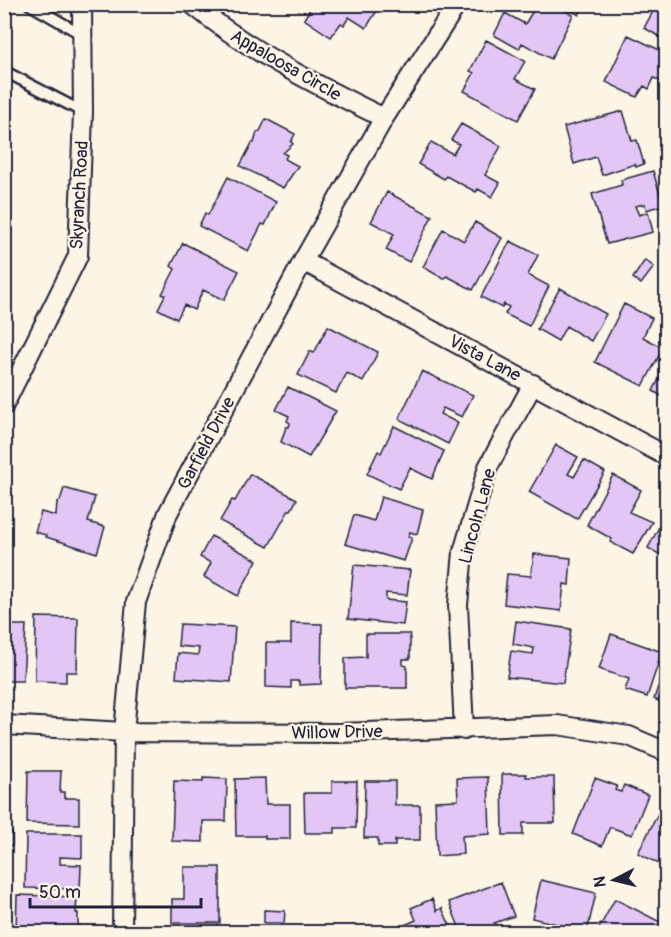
<svg xmlns="http://www.w3.org/2000/svg" width="671" height="937" font-family="Pangolin,sans-serif">
<rect width="100%" height="100%" fill="#fcf5e5"/>
<filter id="ink" filterUnits="userSpaceOnUse"><feTurbulence type="fractalNoise" baseFrequency=".0167" numOctaves="2"/><feDisplacementMap in="SourceGraphic" scale="12" xChannelSelector="R" yChannelSelector="G"/><feConvolveMatrix kernelMatrix="1 2 1 2 8 2 1 2 1" color-interpolation-filters="sRGB"/></filter>
<g filter="url(#ink)">
<path fill="#e2c7f6" stroke="#22223b" stroke-width="1.5" d="M313 4H377L380 6 366 28 349 17 344 25 341 23 331 37 304 19Z
M537 4H553L573 15 551 59 522 43 519 49 494 35 505 13 525 24Z
M560 4H584V5L579 15Z
M657 4H666V40L644 28Z
M628 35 666 53V84L654 78 649 89 644 86 637 97 606 82Z
M486 40 525 61 515 79 535 89 518 120 464 91 474 73 470 71Z
M623 111 632 141 637 140 644 164 636 167 635 164 602 175 596 157 574 164 564 127Z
M266 119 295 134 291 142 293 144 283 153 287 155 285 159 298 166 283 188 240 166 252 143H254L257 132 260 131Z
M461 124 501 146 485 175 500 183 492 197 478 189 476 192 446 176 444 179 418 164 431 142 453 154 459 144 451 140Z
M653 171 663 205 646 210 645 204 635 206 639 215 648 212 653 232 607 244 592 194 622 185 621 180Z
M228 177 276 202 265 225 262 224 248 251 199 226 205 213 208 215Z
M387 192 432 216 409 262 386 250 394 234 371 222Z
M475 222 502 238 473 290 447 276 444 279 423 267 443 229 464 241Z
M510 241 538 255 528 275 549 286 529 326 505 314 509 307 504 304 502 308 481 297Z
M183 243 239 271 224 300 203 290 194 310 184 305 177 319 158 309 165 295 162 294 175 269 171 266Z
M645 260 654 267 641 284 633 278Z
M560 288 606 314 591 341 566 326 558 341 537 329Z
M624 304 652 318 643 337 663 348 643 386 595 362Z
M328 326 378 352 363 382 347 373 336 393 298 375 310 351 314 353Z
M666 365V399L653 391Z
M422 371 473 395 462 417 443 408 440 414 458 423 448 444 399 419Z
M288 387 336 411 309 457 281 442 286 427H289L290 423 287 421 289 416 276 410Z
M394 426 444 451 432 479 410 468 399 489 367 474 378 451 381 453Z
M556 445 578 457 568 474 574 477 584 460 605 472 577 519 529 492Z
M250 474 297 499 291 510H289L268 547 220 521 232 500 235 501Z
M613 475 641 490 629 512 652 522 633 554 610 542 612 539 587 525Z
M64 488 95 497 88 522 105 527 97 553 46 537V535L35 532 41 512 56 516 57 502 60 501Z
M381 497 423 510 417 534 410 532 408 537 412 538 404 561 345 544 354 515 374 521Z
M665 516 666 517V558L648 548Z
M211 536 257 560 238 596 204 577 211 563 200 557Z
M534 554 571 558 569 585 564 584 561 611 504 604 507 574 531 576Z
M354 565 410 570 407 595 386 593V600L406 602 403 625 348 619Z
M36 617 78 618 77 672H66V682L35 681Z
M516 621 571 629 563 683 507 677 511 651 533 654 534 648 513 644Z
M291 623 322 624 321 684 299 685V681H291V688L266 687V643H291Z
M180 624 235 627 231 682 176 678 178 653 198 655 199 648 178 646Z
M4 625H26L23 681H4Z
M366 634H410V659H403V665L407 666V688H345V658L366 657Z
M611 634 662 652 647 697 625 690 629 679 599 669Z
M666 662V704L654 699Z
M28 771H61L60 792H64V798H79V824L27 823Z
M502 774H526V777H554L555 823H523V835H503Z
M488 777 490 834 462 836 463 854 437 856 435 801 458 800 457 778Z
M203 778 227 779 226 821H203V842L172 841 174 781 203 782Z
M265 778 266 804H290V839H265V836H236L235 779Z
M595 778 617 786 615 790 621 792 624 785 648 795 632 835 610 827 602 846 573 834Z
M332 781H357L356 828H335V833H305L304 793H332Z
M365 781H395V805H420V840H395V846H378V838H364Z
M664 802 666 804V871L662 869 663 866 638 853Z
M4 832H12V846H4Z
M26 834H82V858L60 857V864L81 865 80 889 25 888Z
M184 867H220V923H172V899H184Z
M541 880 596 893 587 932H559L561 925 532 918Z
M501 882 514 916 494 923 496 925 488 928 490 932H461L449 902Z
M17 895 77 897 76 913H78V926H81V932H16Z
M432 899 437 911 442 908 453 932H392L391 931 416 920 411 908Z
M615 899 666 925 662 932H597Z
M264 910 285 911 284 923H264Z
M174 931 222 932H174Z"/>
<g fill="none" stroke-linecap="round" stroke-linejoin="round">
<g stroke="#22223b" stroke-width="14">
<path id="lane" d="M29 4 83 35
M4 71 83 112"/>
</g>
<g stroke="#22223b" stroke-width="22">
<path id="street" d="M192 4C249 51 318 86 384 118
M303 261 666 456
M4 405 78 256 83 112 82 4
M4 725 124 732 339 733 557 725 629 736 666 752
M464 730 458 605 463 552 488 467 533 384
M122 932 124 732 136 602 168 513 303 261 384 118 457 4"/>
</g>
<use href="#lane" stroke="#fcf5e5" stroke-width="9"/>
<use href="#street" stroke="#fcf5e5" stroke-width="18"/>
</g>
</g>
<g text-anchor="middle" stroke-width="4.5" stroke-linejoin="round" paint-order="stroke">
<g font-size="18" fill="#22223b" stroke="#fcf5e5">
<text transform="translate(286 65) rotate(30)" y="6">Appaloosa Circle</text>
<text transform="translate(79 195) rotate(-87)" y="6">Skyranch Road</text>
<text transform="translate(485 358) rotate(28)" y="6">Vista Lane</text>
<text transform="translate(206 443) rotate(-62)" y="6">Garfield Drive</text>
<text transform="translate(477 516) rotate(-75)" y="6">Lincoln Lane</text>
<text transform="translate(337 732) rotate(-1)" y="6">Willow Drive</text>
</g>
</g>
<rect width="671" height="937" fill="none" stroke="#fcf5e5" stroke-width="24"/>
<rect x="12" y="12" width="647" height="913" fill="none" stroke="#22223b" stroke-width="2" filter="url(#ink)"/>
<g transform="translate(614 880) rotate(263)" stroke="#fcf5e5" stroke-width="4.5" paint-order="stroke">
<path d="M0-4.5L10 22L0 15L-10 22Z" fill="#22223b"/>
<text y="-9" font-size="16" font-weight="bold" text-anchor="middle" fill="#22223b">N</text>
</g>
<path d="M30 898v9h171v-9" fill="none" stroke="#22223b" stroke-width="3"/>
<text x="39" y="898" font-size="18" fill="#22223b" stroke="#fcf5e5" stroke-width="4.5" paint-order="stroke">50 m</text>
</svg>
